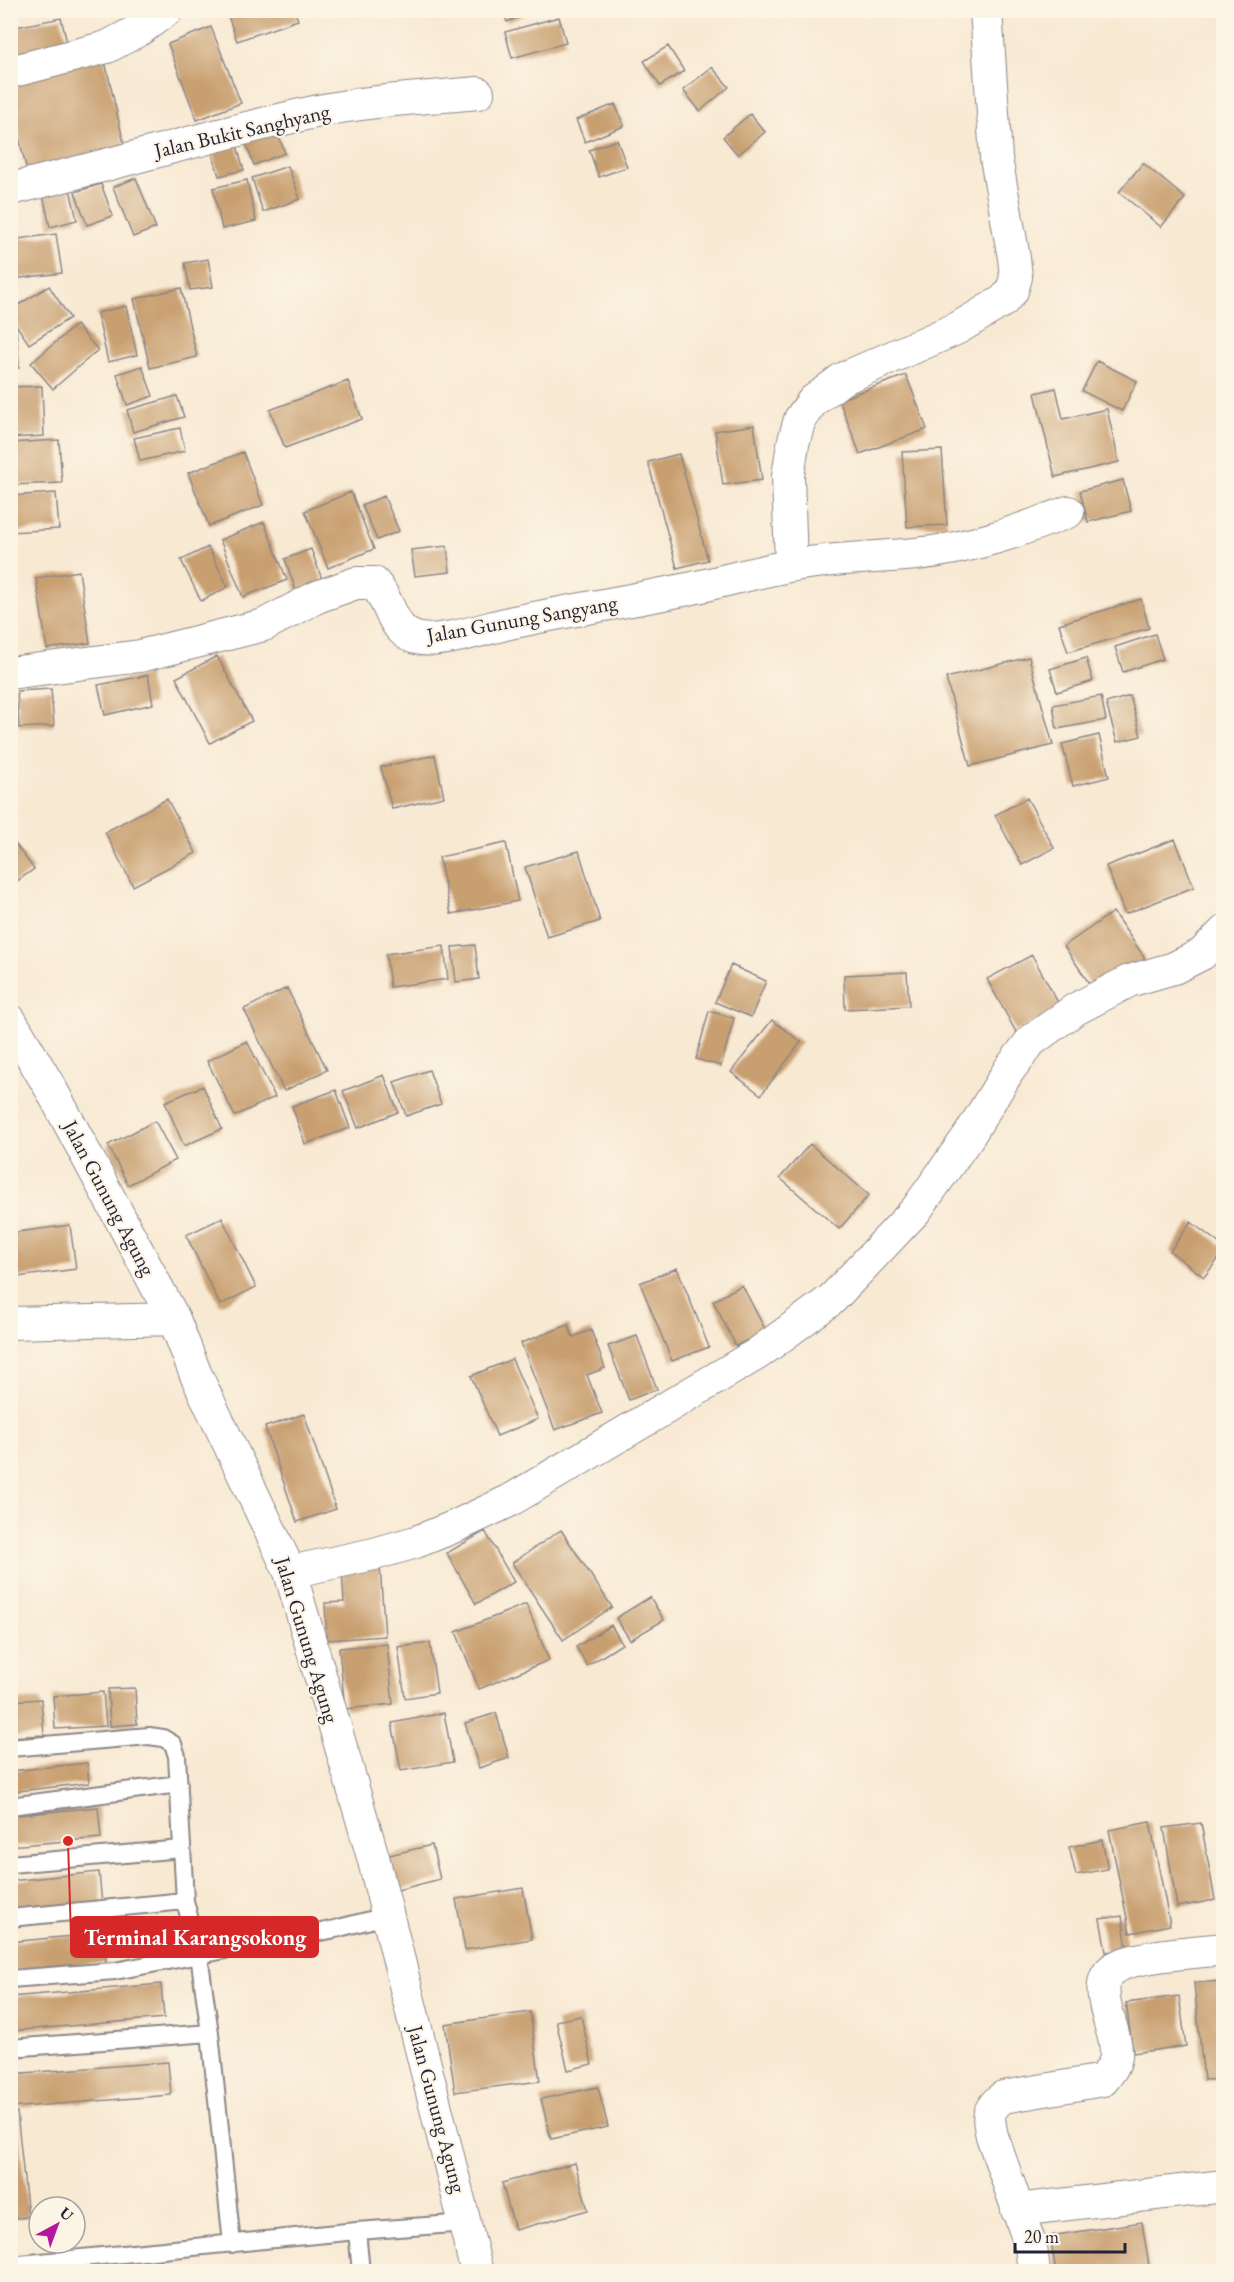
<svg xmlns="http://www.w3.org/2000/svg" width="1234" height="2282" font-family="'EB Garamond',serif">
<rect width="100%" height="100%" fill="#fcf5e5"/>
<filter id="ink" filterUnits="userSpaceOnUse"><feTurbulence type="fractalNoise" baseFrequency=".0167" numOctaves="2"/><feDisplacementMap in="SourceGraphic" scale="12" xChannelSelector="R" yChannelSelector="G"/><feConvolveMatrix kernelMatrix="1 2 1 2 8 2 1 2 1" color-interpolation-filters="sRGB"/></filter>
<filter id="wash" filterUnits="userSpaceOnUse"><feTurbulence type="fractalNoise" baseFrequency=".008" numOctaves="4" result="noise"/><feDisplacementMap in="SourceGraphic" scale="24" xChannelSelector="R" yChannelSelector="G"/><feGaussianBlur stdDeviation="1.35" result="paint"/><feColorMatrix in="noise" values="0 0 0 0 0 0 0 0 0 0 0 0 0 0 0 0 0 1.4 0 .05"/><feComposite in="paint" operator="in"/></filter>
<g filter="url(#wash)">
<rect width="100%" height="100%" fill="#f8e9d3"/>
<g id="blocks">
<path fill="#c89f70" d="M226 10H294L298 20 237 41Z
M502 10H535V11L507 22Z
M559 17 566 43 512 58 505 32Z
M61 18 69 51 10 63V28Z
M211 27 241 103 197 120 168 44Z
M668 46 684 71 660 86 644 61Z
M104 57 127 157 29 180 10 99V79Z
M712 67 729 87 700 111 683 90Z
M615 104 624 126 585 142 576 120Z
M750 114 765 132 738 155 723 137Z
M276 129 285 153 254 165 245 141Z
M235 139 244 170 219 176 210 146Z
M617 140 627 167 599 177 589 150Z
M1143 163 1185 198 1161 227 1119 192Z
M288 166 300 199 263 212 252 178Z
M136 178 156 228 133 237 113 187Z
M247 180 256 221 222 229 213 188Z
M101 184 113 216 87 225 75 192Z
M70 189 77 220 50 227 43 195Z
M56 234 62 273 13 279 10 240Z
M208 259 213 287 190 290 185 263Z
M49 286 70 318 29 344 10 316V310Z
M181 288 197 357 150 368 134 299Z
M126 306 137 355 108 362 97 313Z
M76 325 98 350 53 389 31 363Z
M10 327H16L19 368 10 369Z
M1097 361 1137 381 1122 411 1082 391Z
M142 366 153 396 127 405 117 374Z
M906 375 927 429 860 454 839 400Z
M348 381 362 419 285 448 270 410Z
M42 386 44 436 10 438V387Z
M1056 388 1063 419 1107 409 1119 462 1055 477 1035 393Z
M177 396 184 417 133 432 127 410Z
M754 425 762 480 723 485 715 431Z
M180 428 185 451 140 461 134 438Z
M59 440 62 483 10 485V443Z
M942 450 947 525 907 527 902 452Z
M243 452 263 505 209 526 188 473Z
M679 454 708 560 677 568 648 462Z
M1123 480 1131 511 1088 522 1080 491Z
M351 492 374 549 328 568 305 511Z
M56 493 59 529 10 532V496Z
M384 496 399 531 377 540 362 505Z
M264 522 287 580 243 597 220 540Z
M447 546 450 572 415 576 411 550Z
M208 547 228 587 201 601 181 560Z
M311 549 324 585 297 594 285 559Z
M79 571 90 643 47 649 36 578Z
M1141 599 1149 628 1068 652 1059 624Z
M1155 634 1163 659 1123 672 1115 647Z
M217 656 252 721 210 743 176 678Z
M1029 657 1053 745 970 766 946 678Z
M1086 658 1093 681 1057 692 1050 669Z
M148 675 153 704 105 715 98 685Z
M51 689 54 726 19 728 17 691Z
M1101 696 1106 720 1057 729 1053 705Z
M1130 696 1141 736 1117 742 1106 703Z
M1099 735 1109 777 1073 786 1062 744Z
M435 755 444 797 392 809 381 767Z
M1027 798 1054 848 1022 865 995 815Z
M167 799 196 853 133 886 105 832Z
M10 837 34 869 10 886Z
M1175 839 1194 887 1125 914 1106 866Z
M506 843 518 901 451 914 439 857Z
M579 851 600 921 547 937 525 867Z
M1113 912 1145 958 1095 992 1064 946Z
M475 945 479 979 456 982 452 947Z
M444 946 448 979 390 987 386 954Z
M1032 955 1061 1008 1016 1032 987 979Z
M731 965 766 981 751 1017 715 1002Z
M907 972 909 1006 845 1009 844 975Z
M287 988 327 1070 284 1091 244 1009Z
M709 1011 734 1018 721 1066 696 1059Z
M772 1020 801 1042 761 1095 731 1072Z
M247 1041 275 1097 235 1116 207 1061Z
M429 1070 441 1104 406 1116 394 1082Z
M384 1075 398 1112 358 1128 343 1091Z
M203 1086 222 1129 184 1146 165 1102Z
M336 1090 350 1128 305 1144 292 1106Z
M155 1121 176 1160 128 1185 108 1145Z
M810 1144 869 1195 839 1229 780 1178Z
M222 1218 256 1287 220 1305 186 1235Z
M1191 1222 1224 1247V1252L1204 1277 1170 1251Z
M70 1225 76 1269 10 1278V1233Z
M677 1268 709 1347 672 1361 640 1283Z
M742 1285 766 1331 736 1346 713 1301Z
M568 1325 573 1337 591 1330 605 1368 587 1375 602 1413 555 1430 521 1343Z
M637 1336 657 1389 629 1400 608 1346Z
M512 1359 538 1419 497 1436 471 1376Z
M304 1414 336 1509 297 1522 265 1427Z
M561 1530 612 1607 563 1640 512 1563Z
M485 1531 514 1582 476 1604 447 1553Z
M380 1567 385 1636 327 1640 325 1603 344 1602 342 1570Z
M650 1597 664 1620 630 1640 616 1618Z
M526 1604 549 1660 479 1689 456 1632Z
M611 1625 622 1644 587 1666 576 1647Z
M430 1643 437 1693 405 1698 398 1647Z
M387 1644 393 1704 345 1709 339 1648Z
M135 1688 137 1724 110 1726 108 1689Z
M103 1692 106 1726 55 1729 53 1696Z
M41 1699 44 1735 10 1737V1701Z
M444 1713 453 1762 401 1771 392 1723Z
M496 1713 509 1758 479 1768 465 1723Z
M87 1763 89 1783 10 1792V1771Z
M98 1807 101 1838 10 1846V1816Z
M1150 1822 1170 1925 1130 1933 1109 1830Z
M1201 1823 1215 1900 1177 1907 1164 1828Z
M1102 1840 1108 1869 1076 1875 1069 1847Z
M432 1845 440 1879 394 1891 385 1856Z
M99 1872 102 1905 10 1913V1881Z
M523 1888 532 1939 465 1950 456 1899Z
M1122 1916 1127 1949 1106 1952 1100 1919Z
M103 1933 106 1963 10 1971V1942Z
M1224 1981V2079L1204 2080 1194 1983Z
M161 1984 164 2018 10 2031V1997Z
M1179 1996 1186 2046 1133 2053 1126 2003Z
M530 2012 540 2081 455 2092 445 2024Z
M581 2016 592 2064 568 2070 556 2021Z
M168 2062 171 2095 10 2108V2074Z
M598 2087 608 2127 551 2139 541 2099Z
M17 2112 28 2217 10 2219V2113Z
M575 2163 588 2210 515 2230 502 2183Z
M1142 2222 1150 2272H1056L1050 2236Z"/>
</g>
</g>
<g filter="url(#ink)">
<use href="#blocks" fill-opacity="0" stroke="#8d8687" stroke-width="1.5"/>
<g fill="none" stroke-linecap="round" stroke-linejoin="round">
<g stroke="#8d8687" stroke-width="20">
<path id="lane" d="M10 1748 149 1736 163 1738 173 1744 177 1756 185 1901 199 1955 210 2033 232 2244
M10 1806 179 1784
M10 1864 182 1849
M10 1918 185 1901
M10 1979 115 1971 331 1930 386 1916
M10 2048 210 2033
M357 2231 361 2272
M10 2265 357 2231 467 2223"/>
</g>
<g stroke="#8d8687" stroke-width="34">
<path id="street" d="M10 72 107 47 139 30 167 10
M10 189C114 165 215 133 319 111 371 100 425 98 478 93
M791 565 788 476 793 444 800 419 813 401 842 379 958 328 1003 301 1012 291 1016 277 1014 258 996 158 986 10
M10 673 140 656 264 625 317 597 356 583H374C392 602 391 635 421 639 445 643 489 627 514 622 572 610 630 601 688 589 722 582 755 572 789 566 831 558 874 558 916 554 969 549 1019 531 1068 512
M10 1020 51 1089 174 1319 196 1375 290 1572 373 1857 477 2272
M10 1323 174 1319
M290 1572 374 1554 416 1542 456 1526 509 1501 757 1354 832 1299 916 1210 970 1134 1009 1070 1031 1041 1074 1010 1129 981 1174 968 1202 954 1224 932
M1017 2210 1224 2186
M1034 2272 1031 2247 992 2136C988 2117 986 2110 1003 2097L1103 2080C1109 2072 1115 2066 1116 2056 1119 2031 1085 1981 1118 1966 1141 1955 1196 1952 1224 1949"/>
</g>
<use href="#lane" stroke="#fff" stroke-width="16"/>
<use href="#street" stroke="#fff" stroke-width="32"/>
</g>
</g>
<g text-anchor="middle" stroke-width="4.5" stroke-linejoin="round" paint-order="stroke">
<g font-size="21" fill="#22223b" stroke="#fcf5e5">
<text transform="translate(242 131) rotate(-13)" y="7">Jalan Bukit Sanghyang</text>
<text transform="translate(522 619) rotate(-10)" y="7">Jalan Gunung Sangyang</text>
<text transform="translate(109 1198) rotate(62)" y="7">Jalan Gunung Agung</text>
<text transform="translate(307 1640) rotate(73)" y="7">Jalan Gunung Agung</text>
<text transform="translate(437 2109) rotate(75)" y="7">Jalan Gunung Agung</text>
</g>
</g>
<path fill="none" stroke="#d62828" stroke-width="2" d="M68 1841L71 1937"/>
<circle fill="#d62828" stroke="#fcf5e5" stroke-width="2" cx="68" cy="1841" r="6"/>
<rect fill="#d62828" stroke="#d62828" stroke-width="2" x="71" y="1917" width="247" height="40" rx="6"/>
<g font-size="22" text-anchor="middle" font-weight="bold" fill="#fff">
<text x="195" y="1945">Terminal Karangsokong</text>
</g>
<rect width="1234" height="2282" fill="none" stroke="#fcf5e5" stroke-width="36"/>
<g transform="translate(57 2225) rotate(41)"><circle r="28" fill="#fcf5e5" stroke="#a5a1a1" stroke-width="1.5"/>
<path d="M0-4.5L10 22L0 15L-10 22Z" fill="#b5179e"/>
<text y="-9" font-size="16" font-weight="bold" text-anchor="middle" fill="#22223b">U</text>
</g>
<path d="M1015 2243v9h110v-9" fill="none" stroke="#22223b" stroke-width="3"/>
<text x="1024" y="2243" font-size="18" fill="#22223b" stroke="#fcf5e5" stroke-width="4.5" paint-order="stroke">20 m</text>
</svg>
